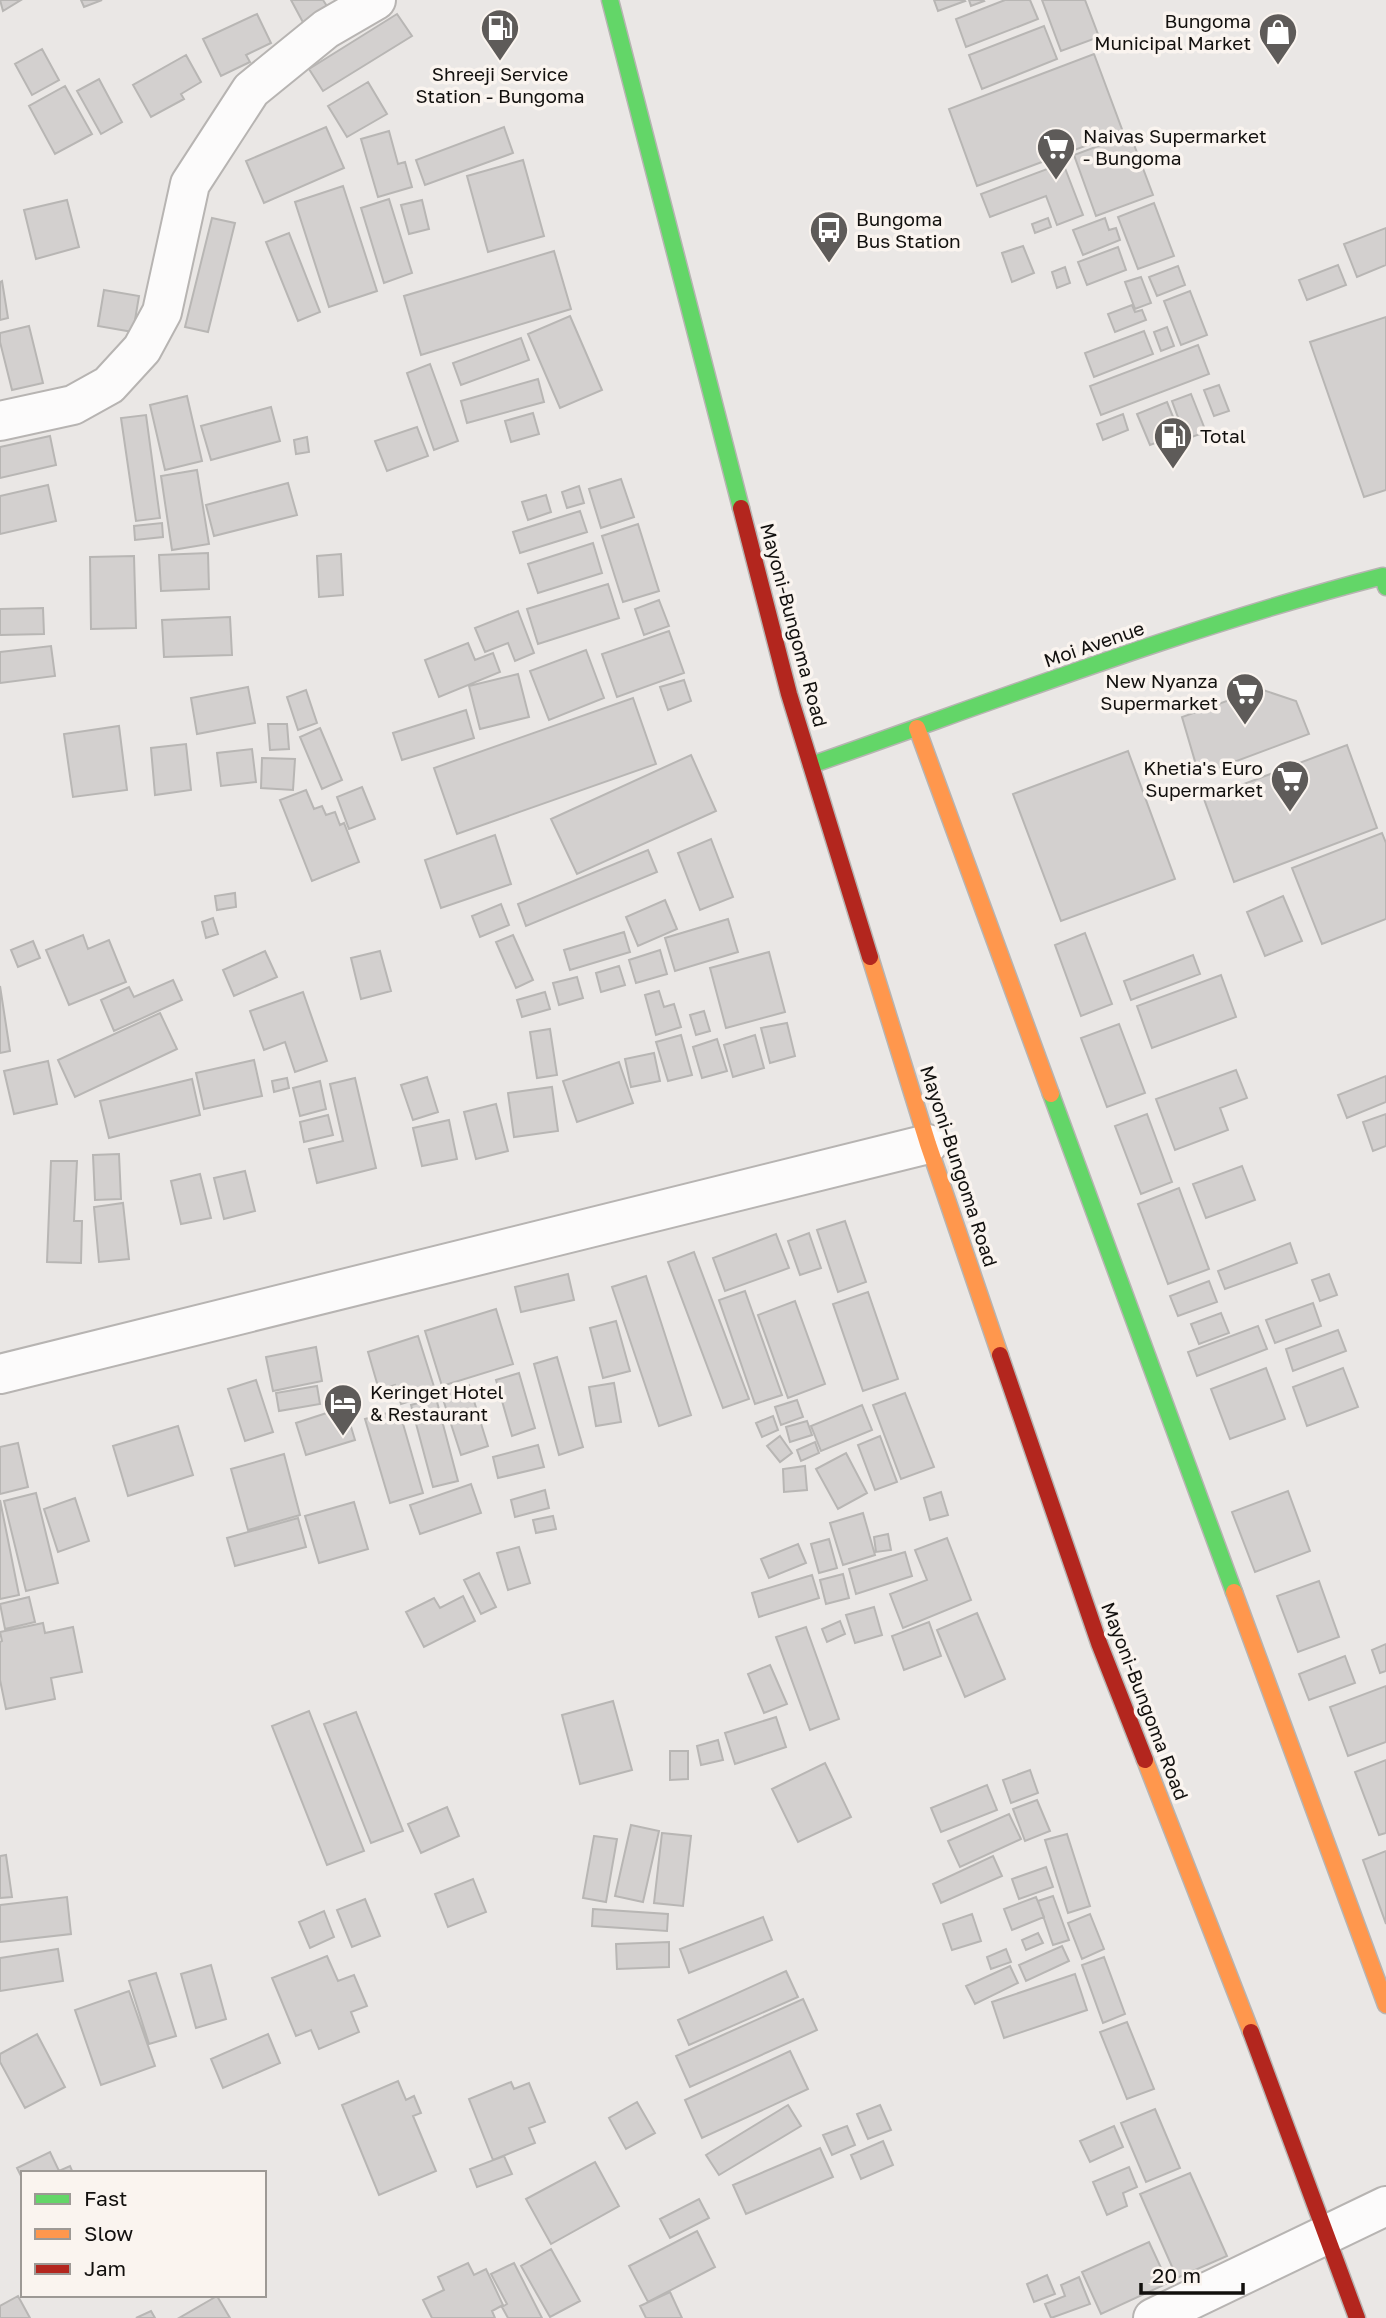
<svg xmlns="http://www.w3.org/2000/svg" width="1386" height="2318" font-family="'Golos Text',sans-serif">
<rect width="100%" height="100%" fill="#eae7e5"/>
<path fill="#d3d0cf" stroke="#b8b6b4" stroke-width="2" d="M0 0H21L3 11Z
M81 0H102L84 7Z
M291 0H323L330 11 305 26Z
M934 0H964L965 1 938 11Z
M969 0H983L984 1 971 6Z
M1005 0H1030L1038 19 966 47 956 19Z
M1042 0H1085L1099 37 1061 51Z
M257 14 271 43 246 55 250 62 221 76 203 39Z
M397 14 412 36 323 91 309 69Z
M1044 26 1057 59 982 89 969 55Z
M42 49 59 80 32 95 15 64Z
M1094 54 1123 132 977 186 949 109Z
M186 55 201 82 181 94 184 99 151 117 133 85Z
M99 79 122 122 101 134 77 91Z
M368 82 387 114 347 137 328 106Z
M65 86 92 134 55 154 29 106Z
M326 127 344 168 264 203 246 161Z
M504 127 513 153 425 185 416 160Z
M389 131 398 164 405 162 412 187 378 197 361 139Z
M1130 134 1153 195 1096 216 1074 155Z
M523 160 544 236 488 252 467 176Z
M1063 163 1083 215 1057 225 1046 196 990 217 981 194Z
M343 186 377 291 329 307 295 202Z
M389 199 412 273 384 283 361 208Z
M67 200 79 247 36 259 24 210Z
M422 200 429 229 409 234 401 205Z
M1154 203 1174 256 1138 269 1118 217Z
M212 218 235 223 208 332 185 327Z
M1048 218 1051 227 1035 233 1032 224Z
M1105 218 1109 230 1116 228 1120 240 1083 255 1073 230Z
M1386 228V265L1357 277 1344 244Z
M289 233 320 312 298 321 266 242Z
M1023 246 1034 273 1012 282 1002 253Z
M1118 247 1126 270 1087 285 1078 262Z
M554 251 571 309 421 355 404 296Z
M1338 265 1346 285 1307 300 1299 280Z
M1178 266 1185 285 1157 296 1149 277Z
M1065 267 1070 283 1057 288 1052 272Z
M1141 277 1151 303 1135 309 1125 282Z
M2 281 8 318 0 320V282Z
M104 290 139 296 133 332 98 326Z
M1190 291 1207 335 1181 345 1164 301Z
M1132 305 1135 312 1142 310 1146 320 1115 332 1108 314Z
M570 316 602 390 560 408 528 334Z
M1386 317V490L1364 497 1310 342Z
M29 326 43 383 12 390 0 342V333Z
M1167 327 1174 346 1161 351 1154 332Z
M1144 331 1153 354 1094 377 1085 353Z
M521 338 529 360 461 385 453 363Z
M1198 345 1209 374 1101 415 1090 386Z
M430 364 458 441 434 450 407 373Z
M538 379 544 402 467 423 461 401Z
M1219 385 1229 411 1214 416 1204 390Z
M1191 394 1206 432 1186 439 1172 401Z
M187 396 202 461 165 470 150 405Z
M1167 402 1180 434 1150 445 1137 414Z
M271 407 280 441 211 460 201 426Z
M533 413 539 434 511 442 505 421Z
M1123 414 1128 430 1103 440 1097 424Z
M146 415 160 518 136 521 121 418Z
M417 427 428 456 387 471 375 441Z
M50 436 56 465 0 478V447Z
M307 437 309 452 296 454 294 440Z
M197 470 209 544 172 550 161 476Z
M621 479 634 517 601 528 589 489Z
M288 483 297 515 214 536 206 505Z
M48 485 56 521 0 534V496Z
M579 486 584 503 567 508 562 492Z
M546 495 551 512 528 520 522 502Z
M580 511 587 532 520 553 513 532Z
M162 523 163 537 135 540 134 526Z
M638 524 659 591 623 602 602 536Z
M593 543 602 573 538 593 528 564Z
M208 553 209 589 161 591 159 555Z
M341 554 343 595 319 597 317 556Z
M134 556 136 628 91 629 90 557Z
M608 584 619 618 538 644 527 609Z
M659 600 669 626 644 635 635 609Z
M43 608 44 634 0 635V609Z
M518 611 534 653 515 661 508 643 485 652 475 628Z
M230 617 232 655 164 657 162 620Z
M669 631 684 673 617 697 602 654Z
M468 643 475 660 493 653 500 672 439 697 425 660Z
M51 646 55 676 0 683V652Z
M586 650 604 698 549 720 530 671Z
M518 674 529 717 480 729 469 686Z
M684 680 691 701 668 710 660 687Z
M248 687 255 723 197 734 191 698Z
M1260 689 1296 701 1309 734 1199 775 1182 717Z
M306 690 317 723 298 730 287 697Z
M633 698 656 764 457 834 434 768Z
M466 710 474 738 402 760 393 733Z
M268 724H287L289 749 270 750Z
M119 726 127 790 73 797 64 734Z
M320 728 342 780 322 789 300 737Z
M186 744 191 790 155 795 151 748Z
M1347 745 1377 828 1234 882 1204 799Z
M252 749 256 782 221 786 217 753Z
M1128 751 1175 879 1061 921 1013 794Z
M691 755 716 811 577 874 551 819Z
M262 758 295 759 293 790 261 788Z
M362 787 375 819 349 829 337 797Z
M306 790 314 809 322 806 326 815 335 812 340 825 344 823 359 862 312 881 280 800Z
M1382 833 1386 843V919L1322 944 1292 868Z
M495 835 511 884 441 908 425 860Z
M711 839 733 897 700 910 678 853Z
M648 850 657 872 526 926 518 904Z
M235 893 236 907 217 910 215 896Z
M1283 896 1302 941 1265 956 1247 912Z
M665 900 677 929 638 946 626 917Z
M501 904 509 925 480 937 472 916Z
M213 918 218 934 206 938 202 922Z
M728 919 738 952 675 971 665 938Z
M624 932 630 952 570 970 564 950Z
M1085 933 1112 1004 1081 1016 1055 945Z
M83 935 88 949 109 940 126 982 69 1005 46 950Z
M513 935 533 980 516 988 496 942Z
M33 941 40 958 18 967 11 950Z
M660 950 667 974 636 983 629 960Z
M265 951 277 977 234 996 223 970Z
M380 951 391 991 361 999 351 958Z
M769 952 785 1012 726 1028 710 968Z
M1193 955 1200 974 1131 1000 1124 981Z
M619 966 625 985 601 992 596 973Z
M1221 975 1236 1017 1152 1048 1137 1006Z
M577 977 583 998 559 1005 553 983Z
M173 980 182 1000 114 1031 101 1000 129 987 134 997Z
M0 986 10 1051 0 1053Z
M659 991 664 1007 674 1004 681 1027 656 1035 645 995Z
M303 992 327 1061 295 1072 285 1042 264 1050 250 1011Z
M545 992 550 1009 522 1017 517 1000Z
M704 1011 710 1031 696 1035 690 1015Z
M160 1013 177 1049 75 1097 58 1060Z
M787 1023 795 1056 770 1063 761 1028Z
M1119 1024 1145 1093 1107 1107 1081 1038Z
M550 1029 557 1075 537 1078 530 1032Z
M681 1035 692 1075 668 1081 656 1042Z
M755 1035 764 1068 733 1077 724 1045Z
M717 1039 727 1071 702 1078 693 1047Z
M654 1053 660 1081 631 1087 625 1059Z
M254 1060 262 1096 204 1109 196 1073Z
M48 1061 57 1104 14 1114 4 1071Z
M619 1062 633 1103 577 1122 563 1081Z
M1236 1070 1247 1098 1220 1108 1228 1130 1175 1150 1156 1099Z
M1386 1076V1102L1347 1118 1338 1095Z
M427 1077 438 1112 413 1120 401 1085Z
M287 1078 289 1088 274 1092 272 1081Z
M355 1078 376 1168 317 1183 309 1149 343 1141 330 1084Z
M192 1079 200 1115 109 1138 100 1101Z
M320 1081 326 1109 300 1116 293 1088Z
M552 1087 558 1131 514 1137 508 1093Z
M496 1104 508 1151 476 1159 464 1112Z
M1147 1114 1172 1182 1141 1194 1115 1126Z
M1386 1114V1146L1373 1151 1363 1122Z
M328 1115 333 1135 304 1142 300 1122Z
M449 1120 457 1159 422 1166 413 1128Z
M119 1154 121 1199 95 1200 93 1155Z
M51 1161H77L74 1221H82L81 1263 47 1262Z
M1242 1166 1255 1200 1206 1218 1193 1184Z
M245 1171 255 1211 224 1219 214 1178Z
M200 1174 211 1218 181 1224 171 1181Z
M1179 1188 1209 1269 1168 1284 1138 1204Z
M123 1203 129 1259 99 1262 94 1207Z
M845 1221 866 1282 838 1292 817 1230Z
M809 1233 821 1268 800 1275 788 1241Z
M776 1234 789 1268 725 1291 713 1258Z
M1290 1243 1297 1263 1225 1289 1218 1271Z
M694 1252 749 1399 723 1408 668 1262Z
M568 1274 574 1300 521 1312 515 1287Z
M1329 1274 1337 1295 1320 1301 1312 1280Z
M646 1276 691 1415 659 1426 612 1287Z
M1209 1281 1217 1302 1178 1316 1170 1296Z
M745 1291 782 1395 755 1404 719 1300Z
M868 1292 898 1379 863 1391 833 1304Z
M795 1301 825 1384 788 1398 758 1315Z
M1313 1303 1321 1326 1275 1343 1266 1320Z
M496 1309 513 1364 442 1386 425 1331Z
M1221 1313 1229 1333 1199 1344 1191 1324Z
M616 1321 630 1371 603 1378 590 1328Z
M1258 1326 1267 1349 1197 1376 1188 1352Z
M1338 1330 1346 1351 1293 1371 1286 1349Z
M418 1336 436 1393 401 1404 395 1385 379 1390 368 1352Z
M316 1347 322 1381 273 1391 266 1357Z
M557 1357 583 1447 559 1455 534 1364Z
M1266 1368 1285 1419 1230 1439 1211 1389Z
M1343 1368 1358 1407 1307 1426 1293 1387Z
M519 1373 535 1428 512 1436 496 1380Z
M256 1380 273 1432 245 1441 228 1389Z
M614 1383 621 1422 596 1426 589 1387Z
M469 1385 488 1446 461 1455 441 1393Z
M317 1386 320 1404 279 1411 276 1393Z
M905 1393 934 1467 901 1479 873 1405Z
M436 1398 458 1481 433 1487 411 1405Z
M797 1400 803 1417 781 1425 775 1407Z
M862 1405 872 1430 821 1451 811 1426Z
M345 1407 355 1440 306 1455 296 1423Z
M399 1410 423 1493 390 1503 365 1419Z
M773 1416 778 1430 762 1437 756 1423Z
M807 1421 812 1435 790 1442 786 1427Z
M178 1426 193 1475 128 1496 113 1446Z
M780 1436 792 1453 780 1462 767 1446Z
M880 1436 897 1482 875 1490 858 1445Z
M815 1442 819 1453 801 1461 797 1450Z
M18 1443 28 1487 0 1494V1447Z
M538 1445 544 1467 498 1478 493 1457Z
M846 1453 867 1493 838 1509 816 1469Z
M284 1454 300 1515 248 1530 231 1469Z
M805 1466 807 1490 784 1492 783 1469Z
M471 1484 481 1513 420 1534 410 1505Z
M545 1490 549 1508 515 1517 511 1500Z
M1288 1491 1310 1551 1255 1572 1232 1512Z
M941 1492 948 1515 930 1520 924 1498Z
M36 1493 58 1583 26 1591 4 1501Z
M75 1498 89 1541 58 1552 44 1509Z
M0 1500 19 1595 0 1599Z
M354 1502 368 1549 319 1563 305 1516Z
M863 1513 875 1555 843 1565 830 1523Z
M553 1516 556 1529 536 1533 533 1520Z
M298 1518 306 1547 235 1566 227 1538Z
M888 1534 891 1550 876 1552 874 1537Z
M947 1538 971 1600 903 1628 890 1594 927 1580 915 1550Z
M829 1539 837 1568 819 1573 811 1544Z
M798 1544 806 1563 769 1578 761 1559Z
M519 1547 530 1583 508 1590 497 1553Z
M905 1552 912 1576 856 1594 849 1569Z
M479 1573 496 1607 481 1614 464 1580Z
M843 1574 849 1598 826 1604 820 1580Z
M812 1575 819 1598 759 1617 752 1593Z
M1319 1581 1339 1637 1298 1652 1277 1596Z
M463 1596 475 1621 424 1647 406 1612 434 1598 440 1608Z
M29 1597 35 1622 5 1629 0 1604Z
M874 1607 882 1635 855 1643 846 1615Z
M977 1613 1005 1679 965 1697 937 1630Z
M840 1621 845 1634 827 1642 822 1629Z
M929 1622 941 1656 904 1670 892 1636Z
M43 1623 45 1633 73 1627 82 1672 51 1678 55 1699 6 1709 0 1680V1642L2 1641 0 1632Z
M806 1627 839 1719 810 1730 776 1637Z
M1386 1644V1671L1380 1673 1372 1650Z
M1345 1656 1355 1683 1309 1700 1299 1674Z
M770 1665 787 1704 764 1713 748 1674Z
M1386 1686V1742L1348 1756 1330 1707Z
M613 1701 632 1770 580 1784 562 1715Z
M309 1711 364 1851 327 1865 272 1726Z
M356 1712 403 1831 371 1843 324 1724Z
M776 1717 786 1747 735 1764 725 1733Z
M718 1740 723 1760 701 1765 697 1746Z
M670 1751H688V1779L670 1780Z
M1386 1760V1833L1379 1835 1355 1772Z
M825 1763 851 1817 798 1842 772 1789Z
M1030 1770 1038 1793 1011 1803 1003 1780Z
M987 1785 997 1810 941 1832 931 1808Z
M1037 1800 1050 1831 1025 1841 1013 1809Z
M447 1807 459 1836 421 1853 408 1824Z
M1009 1814 1021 1839 960 1867 948 1841Z
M631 1825 659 1831 643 1902 615 1896Z
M662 1833 691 1836 683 1906 654 1903Z
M1067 1834 1090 1906 1068 1913 1045 1840Z
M594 1836 617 1839 606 1902 583 1898Z
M1386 1851V1924L1363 1860Z
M6 1855 12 1897 0 1898V1856Z
M993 1856 1002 1876 941 1903 933 1884Z
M1046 1867 1053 1887 1019 1899 1012 1879Z
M473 1879 486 1912 448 1927 435 1894Z
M1053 1896 1069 1940 1053 1945 1038 1901Z
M67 1897 71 1934 0 1942V1905Z
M1036 1897 1044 1917 1012 1930 1004 1909Z
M365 1899 380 1936 352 1947 337 1910Z
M593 1909 668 1914 667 1931 592 1926Z
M324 1911 334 1937 310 1948 299 1922Z
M972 1914 981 1941 952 1950 943 1924Z
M1090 1914 1104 1949 1082 1959 1068 1923Z
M763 1917 772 1940 689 1973 680 1949Z
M1038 1933 1043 1943 1026 1950 1022 1940Z
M669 1942V1967L617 1969 616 1944Z
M1062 1946 1069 1961 1026 1981 1019 1965Z
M58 1949 63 1981 0 1991V1958Z
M1006 1949 1011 1962 991 1969 987 1957Z
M327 1956 338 1981 354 1975 367 2006 351 2012 359 2032 319 2049 311 2030 296 2036 272 1978Z
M1104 1957 1125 2014 1103 2023 1082 1965Z
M211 1965 226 2019 196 2028 181 1974Z
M1010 1966 1018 1983 975 2004 966 1986Z
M786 1971 798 1997 689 2045 678 2020Z
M156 1973 176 2036 149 2044 129 1981Z
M1075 1974 1087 2010 1004 2038 992 2002Z
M129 1991 155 2066 101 2085 75 2010Z
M803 1999 817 2030 690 2087 676 2056Z
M1127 2022 1154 2089 1127 2099 1100 2032Z
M37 2034 65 2087 25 2108 0 2062V2054Z
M268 2034 280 2063 223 2088 211 2059Z
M790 2051 808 2089 702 2138 685 2100Z
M398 2081 406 2100 414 2096 421 2113 413 2116 436 2171 379 2195 342 2105Z
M511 2082 514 2089 529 2083 545 2122 529 2128 535 2143 493 2160 469 2099Z
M637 2102 655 2133 626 2149 609 2118Z
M788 2105 801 2126 719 2175 706 2155Z
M880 2105 891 2130 868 2139 857 2114Z
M1155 2109 1180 2168 1146 2182 1121 2123Z
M847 2126 855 2145 832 2155 823 2135Z
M1114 2126 1123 2147 1090 2162 1080 2141Z
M883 2141 893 2165 861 2179 851 2155Z
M820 2148 833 2177 746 2214 733 2185Z
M50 2152 59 2171 70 2166 73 2173H23V2180L17 2168Z
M504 2156 512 2174 477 2187 470 2169Z
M595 2162 619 2206 551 2244 526 2199Z
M1129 2167 1137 2187 1123 2193 1127 2206 1107 2215 1093 2182Z
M1190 2173 1227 2256 1177 2278 1140 2194Z
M699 2199 709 2218 670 2238 660 2219Z
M697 2231 715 2267 648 2302 629 2266Z
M1149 2242 1168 2283 1101 2314 1082 2272Z
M551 2249 580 2301 550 2317 521 2266Z
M468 2263 474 2275 486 2269 503 2305 492 2311 495 2318H432L423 2300 444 2290 438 2277Z
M514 2263 542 2318H508L502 2307 507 2304 491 2274Z
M1047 2275 1055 2294 1034 2302 1027 2284Z
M1079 2277 1090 2304 1051 2318 1045 2304 1065 2296 1061 2285Z
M670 2292 682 2318H646L640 2306Z
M18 2296 30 2318H0V2306Z
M217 2296 230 2318H179Z
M151 2311 155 2318H136Z"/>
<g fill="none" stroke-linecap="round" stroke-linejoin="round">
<g stroke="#b7b4b2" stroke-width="42">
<path id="street" d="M0 421 73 405 109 385 142 349 162 312 190 184 251 90 326 29 376 0
M0 1374 928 1144
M1153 2318 1386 2206"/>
</g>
<g stroke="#b7b4b2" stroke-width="19">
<path id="fast" d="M610 0 741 508
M811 765C1000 699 1189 626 1383 576L1386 587
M1051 1094 1234 1592"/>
</g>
<g stroke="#b7b4b2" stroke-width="19">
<path id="slow" d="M917 728 1051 1094
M870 957 928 1144 1000 1355
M1234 1592 1386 2005
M1145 1760 1251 2032"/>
</g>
<g stroke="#b7b4b2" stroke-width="19">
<path id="jam" d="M741 508 789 694 870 957
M1000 1355 1099 1643 1145 1760
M1251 2032 1357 2318"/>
</g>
<use href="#street" stroke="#fcfbfb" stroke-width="38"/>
<use href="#fast" stroke="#63d668" stroke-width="16"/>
<use href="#slow" stroke="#ff974d" stroke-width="16"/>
<use href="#jam" stroke="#b3261e" stroke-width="16"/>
</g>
<defs>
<g id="fuel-pin" transform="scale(2.0125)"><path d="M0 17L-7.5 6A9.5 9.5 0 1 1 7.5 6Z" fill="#5e5b59" stroke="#faf4ef"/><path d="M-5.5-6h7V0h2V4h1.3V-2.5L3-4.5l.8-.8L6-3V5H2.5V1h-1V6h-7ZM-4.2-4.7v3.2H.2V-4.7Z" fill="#fff"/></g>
<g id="shop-pin" transform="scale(2.0125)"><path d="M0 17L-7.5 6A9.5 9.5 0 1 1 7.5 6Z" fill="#5e5b59" stroke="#faf4ef"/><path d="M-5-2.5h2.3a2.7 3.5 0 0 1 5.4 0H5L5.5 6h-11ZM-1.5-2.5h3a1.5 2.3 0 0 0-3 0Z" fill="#fff"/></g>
<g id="supermarket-pin" transform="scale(2.0125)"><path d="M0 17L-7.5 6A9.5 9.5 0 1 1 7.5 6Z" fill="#5e5b59" stroke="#faf4ef"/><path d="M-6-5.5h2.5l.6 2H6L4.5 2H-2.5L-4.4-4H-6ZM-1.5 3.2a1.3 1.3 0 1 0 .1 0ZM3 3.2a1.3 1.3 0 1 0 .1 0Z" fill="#fff"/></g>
<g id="bus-pin" transform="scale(2.0125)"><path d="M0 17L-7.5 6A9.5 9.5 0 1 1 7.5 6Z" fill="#5e5b59" stroke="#faf4ef"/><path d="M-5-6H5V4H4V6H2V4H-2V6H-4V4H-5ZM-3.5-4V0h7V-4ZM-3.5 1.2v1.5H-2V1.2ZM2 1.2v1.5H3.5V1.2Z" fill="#fff"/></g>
<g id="hotel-pin" transform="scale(2.0125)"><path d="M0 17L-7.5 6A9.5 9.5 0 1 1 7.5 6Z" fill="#5e5b59" stroke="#faf4ef"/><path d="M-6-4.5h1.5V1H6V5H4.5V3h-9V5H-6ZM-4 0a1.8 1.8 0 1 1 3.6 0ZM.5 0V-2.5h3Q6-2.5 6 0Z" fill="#fff"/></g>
</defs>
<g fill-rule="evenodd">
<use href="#fuel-pin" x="500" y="28"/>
<use href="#shop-pin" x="1278" y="32"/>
<use href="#supermarket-pin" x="1056" y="147"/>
<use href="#bus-pin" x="829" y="230"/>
<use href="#fuel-pin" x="1173" y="436"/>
<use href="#supermarket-pin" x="1245" y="692"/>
<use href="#supermarket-pin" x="1290" y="779"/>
<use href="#hotel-pin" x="343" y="1403"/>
</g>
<g text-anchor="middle" stroke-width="7" stroke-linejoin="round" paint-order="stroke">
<g font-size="19" fill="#12100e" stroke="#faf4ef" text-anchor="start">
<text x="1251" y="28" text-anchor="end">Bungoma<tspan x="1251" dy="22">Municipal Market</tspan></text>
<text x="500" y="81" text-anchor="middle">Shreeji Service<tspan x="500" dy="22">Station - Bungoma</tspan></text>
<text x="1083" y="143">Naivas Supermarket<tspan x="1083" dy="22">- Bungoma</tspan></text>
<text x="856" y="226">Bungoma<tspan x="856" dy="22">Bus Station</tspan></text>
<text x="1200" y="443">Total</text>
<text x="1218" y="688" text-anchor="end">New Nyanza<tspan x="1218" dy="22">Supermarket</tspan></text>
<text x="1263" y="775" text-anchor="end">Khetia's Euro<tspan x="1263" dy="22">Supermarket</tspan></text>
<text x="370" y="1399">Keringet Hotel<tspan x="370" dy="22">&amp; Restaurant</tspan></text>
</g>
<g font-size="19" fill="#12100e" stroke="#faf4ef">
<text transform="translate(794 625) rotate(75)" y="7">Mayoni-Bungoma Road</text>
<text transform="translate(1094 644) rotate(-19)" y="7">Moi Avenue</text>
<text transform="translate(959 1166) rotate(72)" y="7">Mayoni-Bungoma Road</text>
<text transform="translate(1145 1701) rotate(69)" y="7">Mayoni-Bungoma Road</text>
</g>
</g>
<rect x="21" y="2171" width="245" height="126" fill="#faf4ef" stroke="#9d9995" stroke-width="2"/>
<rect x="35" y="2194" width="35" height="10" fill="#63d668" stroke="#9d9995" stroke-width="2"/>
<text x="84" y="2206" font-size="21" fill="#12100e">Fast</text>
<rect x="35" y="2229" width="35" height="10" fill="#ff974d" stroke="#9d9995" stroke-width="2"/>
<text x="84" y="2241" font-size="21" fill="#12100e">Slow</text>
<rect x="35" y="2264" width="35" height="10" fill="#b3261e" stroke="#9d9995" stroke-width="2"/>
<text x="84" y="2276" font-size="21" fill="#12100e">Jam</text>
<path d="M1141 2283v10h102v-10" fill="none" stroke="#12100e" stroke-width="3.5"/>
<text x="1152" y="2283" font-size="21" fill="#12100e" stroke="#faf4ef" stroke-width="5" paint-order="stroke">20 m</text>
</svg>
